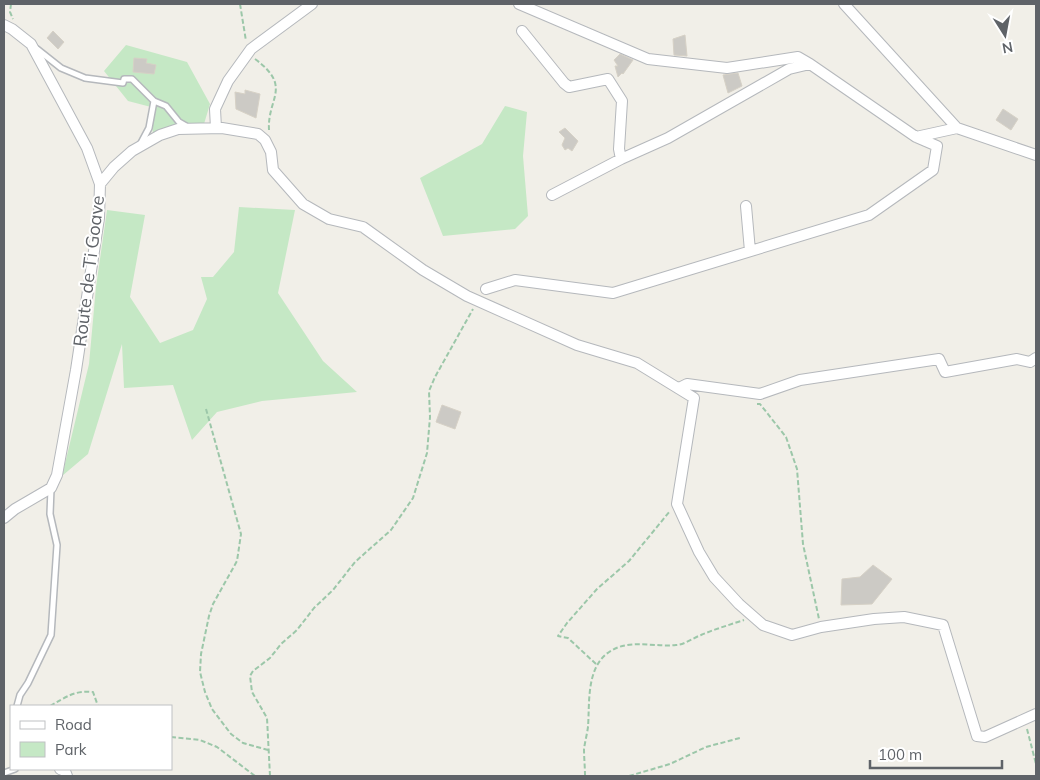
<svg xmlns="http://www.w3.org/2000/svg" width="1040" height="780" font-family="Mulish,sans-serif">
<rect width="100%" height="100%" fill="#f1efe8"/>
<path fill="#c5e8c5" d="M126 45 187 62 210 104 204 124 153 135 151 107 128 101 104 71Z
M505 106 527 112 523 156 528 216 515 229 443 236 420 178 482 144Z
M239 207 295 210 278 293 323 361 357 392 262 401 217 412 192 440 173 385 124 388 122 344 88 454 62 476 89 364 96 287 107 210 145 215 130 297 160 343 193 330 207 299 201 277H213L234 252Z"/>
<path fill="#cccac5" stroke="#d6d1c6" d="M53 31 64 42 58 49 47 38Z
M685 35 687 56 674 55 673 39Z
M620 54 633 60 623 74 622 73 618 77 615 66H618L614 60Z
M134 58 147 59 146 63 156 65 154 74 133 72Z
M738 73 742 86 728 93 723 75Z
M245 90 260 94 256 118 236 109 235 92 245 94Z
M1003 109 1018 119 1011 130 996 120Z
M565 128 578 141 572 151 568 148 565 150 562 145 565 138 559 132Z
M442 405 461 412 455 429 436 422Z
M873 565 892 579 872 604 841 605 842 579 860 577Z"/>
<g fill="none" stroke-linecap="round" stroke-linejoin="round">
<g stroke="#b5b8bc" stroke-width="8">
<path id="service" d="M37 49 61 68 85 78 123 83 124 79H132L154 101
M141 143 149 128 154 101 166 106 179 122 186 126
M17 706 20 695 28 683 51 635 57 545 50 514 51 489
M4 773 15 769"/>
</g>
<g stroke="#b5b8bc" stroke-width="12">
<path id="minor" d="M519 4 648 59 727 68 798 57 810 64
M844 4 957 128 1036 155
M4 25 12 29 31 44 87 148 100 184 99 218 76 370 57 475 51 488 15 509 4 518
M522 31 564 83 569 87 608 79 622 101 619 149 621 159
M216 128 215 109 228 81 251 49 312 4
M100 184 114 167 132 151 160 135 178 129 222 128 258 134 265 140 271 152 273 170 303 204 329 219 363 227 423 270 467 296 577 345 637 363 694 398 677 504 699 552 714 577 739 604 763 625 792 635 821 627 874 619 904 617 943 625 977 736 985 737 1036 714
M552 195 621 159 668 138 789 69 810 64 916 137 957 128
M746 206 750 251
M486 289 515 280 613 293 869 215 933 170 937 146 916 137
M679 388 687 384 760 394 800 380 939 359 945 372 1017 359 1030 362 1036 358
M60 769 65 771 67 776"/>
</g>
<path stroke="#9cc7a9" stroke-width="2" stroke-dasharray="5 2.5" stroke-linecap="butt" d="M11 4 10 12 13 19
M240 4 246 41
M255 59C293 87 267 98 269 130
M757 404H760L786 437 797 469 803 544 819 619
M206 409 241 534 237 561 213 604 209 616 201 654 200 672 205 692 212 709 231 734 243 743 268 750
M596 664 568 638 558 636 567 623 597 589 629 561 670 511
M50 706C66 697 75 690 93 692L98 706
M1027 729 1036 764
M171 737 200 740 217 747 255 776
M270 776 267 718 252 692 250 676 253 671 270 658 281 644 297 630 314 608 333 590 355 562 391 530 413 498 427 453 430 417 429 391 435 377 473 309
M494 776H495
M585 776C585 767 584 758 584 749 585 742 587 734 588 727 590 699 585 659 619 647 637 641 658 647 676 645 684 645 693 638 701 635 715 629 729 625 744 620
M629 776 670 764 706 747 740 738"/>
<use href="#service" stroke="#fff" stroke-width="5"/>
<use href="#minor" stroke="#fff" stroke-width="10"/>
</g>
<g text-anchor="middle" stroke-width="4" stroke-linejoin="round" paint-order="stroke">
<g font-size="18" fill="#5f6368" stroke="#fff">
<text transform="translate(89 271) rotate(-83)" y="6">Route de Ti Goave</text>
</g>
</g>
<rect width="1040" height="780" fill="none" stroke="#5f6368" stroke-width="10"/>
<rect x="10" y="705" width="162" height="65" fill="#ffffff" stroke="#bfc1c3"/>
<rect x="20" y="721" width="25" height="8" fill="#ffffff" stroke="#bfc1c3"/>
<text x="55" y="730" font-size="15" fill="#5f6368">Road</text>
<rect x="20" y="742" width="25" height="15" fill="#c5e8c5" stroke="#bfc1c3"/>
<text x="55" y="755" font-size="15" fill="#5f6368">Park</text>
<g transform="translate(1005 35) rotate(169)" stroke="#ffffff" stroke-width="4" paint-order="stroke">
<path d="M0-4L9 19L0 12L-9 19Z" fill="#5f6368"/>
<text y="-8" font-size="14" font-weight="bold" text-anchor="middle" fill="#5f6368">N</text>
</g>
<path d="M870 760v8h132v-8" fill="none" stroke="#5f6368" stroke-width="2.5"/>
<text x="878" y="760" font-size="15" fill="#5f6368" stroke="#ffffff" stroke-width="4" paint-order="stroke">100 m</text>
</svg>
